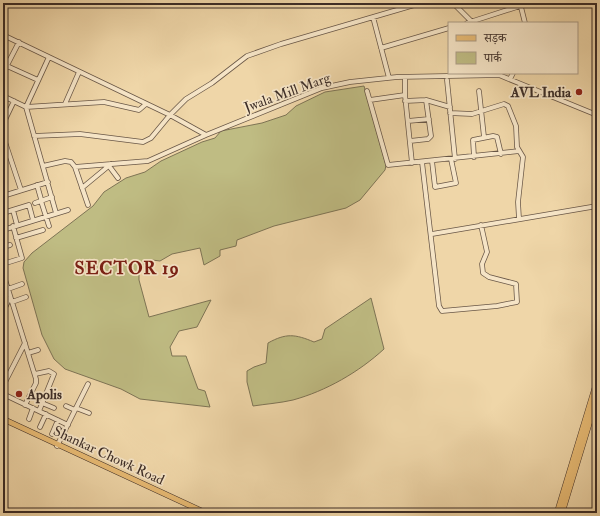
<svg xmlns="http://www.w3.org/2000/svg" width="600" height="516" font-family="'IM FELL Double Pica','Noto Serif Devanagari',serif">
<rect width="100%" height="100%" fill="#efd6a8"/>
<filter id="stains"><feTurbulence type="fractalNoise" baseFrequency=".005" numOctaves="4"/><feColorMatrix values="0 0 0 0 .2 0 0 0 0 .09 0 0 0 0 .02 0 0 0 .5 -.17"/></filter>
<radialGradient id="worn" r=".72"><stop offset=".6" stop-color="#630" stop-opacity="0"/><stop offset="1" stop-color="#630" stop-opacity=".3"/></radialGradient>
<path fill="#bfbc83" stroke="#7e7455" d="M364 86 386 165 385 170 360 200 346 208 274 226 237 240 236 246 220 250V256L204 265 200 248 172 254 160 261 152 260 139 271V280L149 317 211 300 197 327 179 331 170 347 172 356H186L198 389 205 391 210 407 140 399 121 389 65 369 54 359 42 335 23 268 24 262 32 253 93 206 104 192 126 178 145 172 161 161 202 142 215 138 221 131 262 123 286 115 296 106 325 92Z
M371 298 384 349C359 372 326 391 293 400 280 403 266 404 253 406L247 382V371L254 367 266 363 268 343C286 333 295 334 314 342L322 339 325 329Z"/>
<g fill="none" stroke-linecap="round" stroke-linejoin="round">
<g stroke="#695747" stroke-width="5.5">
<path id="minor" d="M453 3 472 22
M520 3 525 23
M373 17 389 78
M467 23 520 6
M3 35 170 115 206 135 322 88 350 82 397 77 499 75 597 115
M381 48 449 28
M49 57 26 107 56 213
M7 66 38 80
M3 73 19 42
M405 77V95L412 163
M510 79 513 73
M447 80 455 159
M367 91 388 165 519 151
M479 91 484 137
M3 96 26 107 104 102 139 110 146 104
M370 100 405 95
M426 100 450 107
M405 101 426 100 431 136 428 139 410 141
M65 104 79 72
M450 113 472 114 504 104 508 106 516 126 517 147 523 157 518 202 519 219
M408 121 429 119
M3 124 14 101
M3 136 21 190
M34 136 80 134 143 142 151 138 170 115 186 99 212 83 247 56 281 44 421 3
M474 157 473 140 493 136 497 137 501 154
M432 161 435 187 456 183 451 159
M422 162 439 306 442 311 497 306 517 302 516 284 489 277 483 273 482 264 487 252 481 225
M43 166 65 161 71 162 75 167 88 205
M109 166 118 178
M75 167 148 161 206 135
M37 185 41 199
M82 188 111 164
M3 196 48 182
M41 201 49 226
M35 203 52 197
M13 210 17 225
M3 213 29 205 33 220
M3 230 68 210
M432 234 597 206
M16 238 43 230
M3 247 10 245
M3 264 22 258 13 226
M3 273 36 379V383L25 405
M8 289 22 284
M12 302 26 297
M3 312 10 297
M28 353 38 350
M35 374 49 371 54 374 39 411
M3 386 25 343
M3 394 68 425
M42 403 54 408
M66 406 75 410
M76 408 89 413
M29 419 33 408
M40 427 46 414
M52 434 58 420
M57 446 88 384"/>
</g>
<g stroke="#3c2d27" stroke-width="6">
<path id="major" d="M3 419 206 513
M557 513 597 381
M562 513 597 398"/>
</g>
<use href="#minor" stroke="#f5e4c6" stroke-width="4"/>
<use href="#major" stroke="#e8bb74" stroke-width="5"/>
</g>
<g fill="#8f2418" stroke="#f5e4c6" stroke-width="1.5">
<circle cx="579" cy="92" r="4"/>
<circle cx="19" cy="394" r="4"/>
</g>
<g text-anchor="middle" stroke-width="3.5" stroke-linejoin="round" paint-order="stroke">
<g font-size="14" fill="#3c2d27" stroke="#f5e4c6">
<text transform="translate(287 92) rotate(-20)" y="5">Jwala Mill Marg</text>
<text transform="translate(109 455) rotate(25)" y="5">Shankar Chowk Road</text>
</g>
<g font-size="14" font-weight="bold" fill="#3c2d27" stroke="#f5e4c6" text-anchor="end">
<text x="571" y="97">AVL India</text>
<text x="27" y="399" text-anchor="start">Apolis</text>
</g>
<g font-size="18" font-weight="bold" letter-spacing="1" fill="#7a1f14" stroke="#f5e4c6">
<text x="127" y="274">SECTOR 19</text>
</g>
</g>
<rect width="600" height="516" fill="none" stroke="#efd6a8" stroke-width="16"/>
<rect x="4" y="4" width="592" height="508" fill="none" stroke="#3c2d27" stroke-width="2"/>
<rect x="8" y="8" width="584" height="500" fill="none" stroke="#3c2d27"/>
<rect x="448" y="22" width="130" height="52" fill="#f5e4c6" stroke="#ab9b86"/>
<rect x="456" y="35" width="20" height="6" fill="#e8bb74" stroke="#ab9b86"/>
<text x="484" y="42" font-size="12" fill="#3c2d27">सड़क</text>
<rect x="456" y="52" width="20" height="12" fill="#bfbc83" stroke="#ab9b86"/>
<text x="484" y="62" font-size="12" fill="#3c2d27">पार्क</text>
<rect width="100%" height="100%" filter="url(#stains)"/>
<rect width="100%" height="100%" fill="url(#worn)"/>
</svg>
